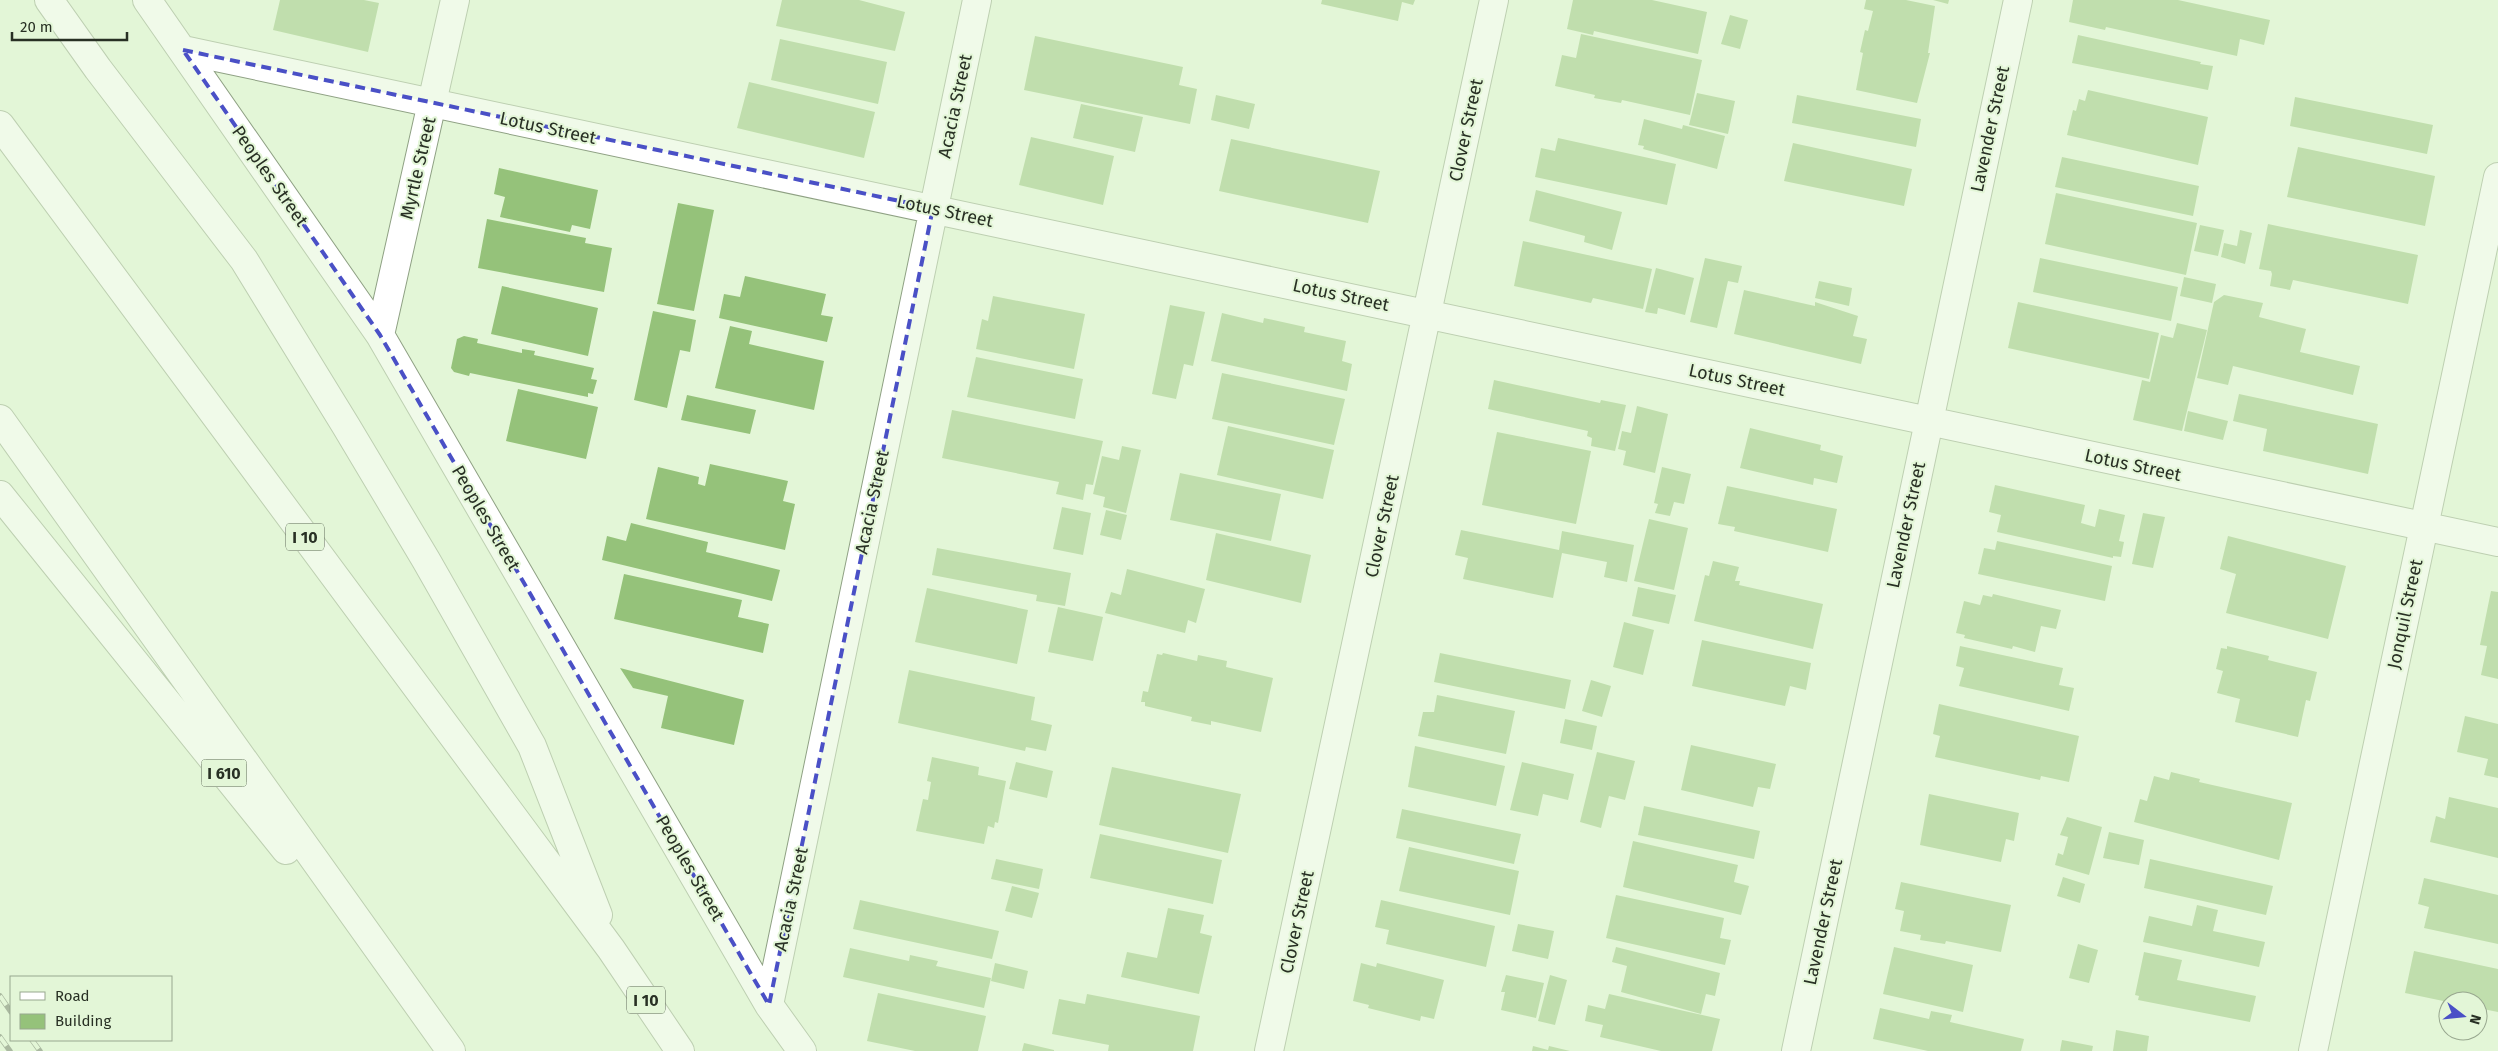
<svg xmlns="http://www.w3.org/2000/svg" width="2498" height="1051" font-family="'Fira Sans',sans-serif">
<rect width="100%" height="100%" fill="#e3f6d7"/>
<path fill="#95c27a" d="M280 0H364L379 3 368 52 273 30Z
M782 0H859L905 12 895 51 776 26Z
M1322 0H1415L1413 5 1402 2 1398 21 1321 4Z
M1573 0H1652L1707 12 1698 54 1594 31 1593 35 1567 29Z
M1866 0H1906L1935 6 1928 53H1930L1917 103 1856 90 1863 53 1860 52 1865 30 1868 31 1873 11 1864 9Z
M1933 0H1949L1948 4Z
M2073 0H2178L2270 20 2264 45 2240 39 2237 56 2106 27 2105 30 2069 22Z
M1730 15 1748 20 1740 49 1721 44Z
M1581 34 1702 60 1690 115 1622 100 1621 103 1594 98 1595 95 1555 86 1562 55 1576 58Z
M2078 35 2201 62 2200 64 2213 66 2208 90 2072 63Z
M1035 36 1183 67 1179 85 1197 89 1190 124 1024 90Z
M780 39 887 62 878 104 771 80Z
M749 82 875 112 864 158 737 128Z
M2088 90 2208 117 2198 165 2067 135 2073 110 2076 111 2079 99 2085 101Z
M1697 93 1735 101 1728 134 1689 125Z
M1216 95 1255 104 1249 129 1211 120Z
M1797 95 1921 119 1916 147 1792 123Z
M2295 97 2433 125 2427 154 2290 126Z
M1081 104 1143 117 1135 152 1073 138Z
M1644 119 1682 129 1683 125 1725 136 1717 169 1643 149 1644 146 1638 145Z
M1031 137 1114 156 1103 205 1019 185Z
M1558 138 1676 164 1667 205 1535 177 1541 148 1555 151Z
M1231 139 1380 171 1368 223 1219 191Z
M1793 143 1912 169 1904 206 1784 181Z
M2298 147 2435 176 2425 226 2287 197Z
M2062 157 2199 186 2193 216 2055 187Z
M499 168 598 190 590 229 572 225 570 232 500 217 505 197 494 194Z
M1536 190 1622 212 1612 250 1584 242 1585 236 1529 221Z
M2056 193 2197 223 2186 275 2045 244Z
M678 203 714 210 694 311 657 304Z
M487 219 586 238 585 243 612 248 604 292 478 268Z
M2268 224 2418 255 2408 304 2293 280 2290 290 2270 286 2272 274 2271 271 2259 269Z
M2200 225 2224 230 2218 256 2194 251Z
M2240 230 2252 233 2245 264 2221 257 2224 243 2237 246Z
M1523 241 1652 269 1643 309 1593 298 1591 303 1514 286Z
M1705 258 1742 266 1738 283 1728 281 1717 328 1690 322Z
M2040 258 2178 287 2171 321 2033 292Z
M1656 268 1694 278 1685 315 1658 308 1657 314 1645 312Z
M745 276 826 294 821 315 833 317 827 342 719 318 724 294 740 297Z
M2184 277 2216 284 2212 303 2180 296Z
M1819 281 1852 288 1849 306 1815 298Z
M502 286 598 308 588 356 491 334Z
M1744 290 1815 306V302L1858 316 1853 336 1867 339 1861 364 1734 334Z
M2224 295 2263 303 2259 317 2306 329 2300 352 2360 366 2353 395 2233 366 2228 385 2197 378 2214 302Z
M993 296 1085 314 1074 369 976 349 982 319 988 321Z
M2018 302 2159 333 2149 379 2008 348Z
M1170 305 1205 312 1193 366 1184 364 1176 399 1152 394Z
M653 311 696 320 690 352 680 350 667 408 634 400Z
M1222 313 1263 323 1264 318 1305 327 1304 332 1346 341 1342 361 1352 364 1347 391 1211 361Z
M2177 323 2207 330 2182 431 2133 420 2142 380 2150 382 2161 335 2173 338Z
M730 326 752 331 749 344 824 361 814 410 715 388Z
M464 336 478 339 477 343 522 353V349L535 351 534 355 594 368 591 379 597 380 593 394 588 393V397L470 373 469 376 454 372 451 368 457 339Z
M976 357 1083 379 1075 419 967 397Z
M1222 373 1345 399 1334 445 1212 419Z
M1494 380 1600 403 1601 400 1626 405 1615 451 1591 446 1592 438 1587 436 1588 431 1488 409Z
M518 389 598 407 586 459 506 441Z
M2239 394 2378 424 2368 474 2263 451 2267 429 2233 421Z
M687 395 756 410 750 434 681 420Z
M1637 406 1668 414 1655 473 1623 465 1626 451 1618 449 1622 431 1631 433Z
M952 410 1103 441 1093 485 1086 484 1083 500 1056 494 1059 482 942 458Z
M2188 411 2228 421 2223 440 2184 431Z
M1228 426 1334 450 1323 499 1217 475Z
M1750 428 1821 445 1820 450 1843 456 1837 483 1814 478 1813 485 1740 468Z
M1497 432 1591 451 1576 524 1482 505Z
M1122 446 1141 450 1126 513 1103 507 1105 497 1093 494 1102 456 1119 460Z
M710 464 788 481 783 501 795 504 785 550 646 519 658 467 699 477 698 484 705 486Z
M1662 467 1691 474 1684 504 1674 502 1670 516 1655 513 1658 504 1654 503Z
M1180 473 1281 494 1271 541 1170 520Z
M1995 485 2085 505 2081 523 2095 527 2099 509 2125 515 2119 541 2124 542 2121 557 2113 556V558L1997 532 2001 515 1989 512Z
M1727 486 1837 509 1828 552 1734 531 1735 527 1718 524Z
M1062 507 1091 513 1083 555 1053 549Z
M1106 510 1127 515 1121 540 1100 535Z
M2143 513 2165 517 2153 568 2132 564Z
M1649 519 1688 528 1674 590 1634 581Z
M631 523 708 542 706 552 780 570 772 601 602 560 607 536 626 541Z
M1461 530 1559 550 1562 531 1634 545 1627 582 1604 577 1607 562 1562 553 1553 598 1463 579 1468 558 1455 555Z
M1216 533 1311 555 1301 603 1206 580Z
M2228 536 2346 566 2328 639 2226 613 2236 574 2220 569Z
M1997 541 2112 566 2105 601 1978 574 1984 548 1995 550Z
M937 548 1071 573 1065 606 1036 601 1037 595 932 575Z
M1713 561 1739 567 1735 581H1740L1739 585 1823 604 1813 649 1694 621 1705 575 1709 576Z
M1127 569 1205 589 1196 623 1188 620 1185 633 1105 613 1111 592 1121 595Z
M624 574 742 600 738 617 769 624 763 653 614 619Z
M1638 587 1676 595 1669 624 1632 616Z
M927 588 1028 610 1017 664 915 642Z
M2491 591 2498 592V679L2481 675 2487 646 2480 645Z
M1993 594 2061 610 2056 629 2041 626 2035 652 2013 646 2012 649 1964 638 1965 635 1956 633 1964 601 1980 605 1983 595 1992 597Z
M1058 607 1103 617 1093 661 1048 652Z
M1624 622 1654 630 1643 675 1613 667Z
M1702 640 1811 663 1806 690 1790 686 1785 706 1692 686Z
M1960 646 2063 668 2059 685 2074 688 2069 711 1959 686 1964 668 1956 666Z
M2227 646 2269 656 2268 660 2317 672 2310 701 2306 700 2298 737 2235 722 2240 699 2217 693 2223 671 2216 669 2221 648 2227 649Z
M1163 653 1197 661 1198 655 1227 661 1226 667 1273 678 1261 732 1211 721V725L1191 721 1192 717 1145 706V702H1141L1143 691 1148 692 1157 654 1162 655Z
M1440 653 1571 680 1565 709 1434 682Z
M620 668 744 700 734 745 661 728 668 696 633 688Z
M909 670 1035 697 1031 720 1052 725 1046 751 1026 747 1025 751 898 723Z
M1591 680 1611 686 1602 717 1582 711Z
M1437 695 1515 711 1506 754 1418 736 1423 712H1434Z
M1939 704 2079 736 2069 782 2041 776 2040 780 1935 757 1940 736 1933 734Z
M2465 716 2498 724V778L2484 775 2488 759 2457 752Z
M1565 719 1597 726 1592 750 1560 743Z
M1691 745 1776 764 1770 789 1758 787 1753 807 1681 790Z
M1415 746 1505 766 1496 806 1408 787Z
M1597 752 1635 761 1625 800 1609 796 1601 828 1580 822Z
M932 757 979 767 978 775 1006 781 998 823 995 822 994 828 988 826 984 844 916 831 923 799 928 800 931 782 927 781Z
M1016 762 1053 771 1047 798 1009 789Z
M1522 762 1574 774 1568 800 1543 794 1538 816 1510 810Z
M1112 767 1241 794 1228 853 1099 825Z
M2171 772 2200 779 2199 782 2292 803 2279 860 2134 822 2140 799 2147 801 2154 776 2169 780Z
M1929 794 2019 813 2014 841 2006 839 2001 862 1920 845Z
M2449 797 2498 808V858L2430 842 2436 816 2445 819Z
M1644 806 1760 831 1754 859 1638 835Z
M1402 809 1521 834 1514 864 1396 838Z
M2067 817 2102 827 2089 875 2055 865 2058 853 2063 855 2068 837 2060 835Z
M2109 832 2144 840 2139 865 2103 858Z
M1100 834 1222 860 1213 904 1090 878Z
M1633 841 1738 865 1734 882 1749 886 1741 915 1623 887Z
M1409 847 1519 871 1510 915 1399 891Z
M996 859 1043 869 1039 889 991 879Z
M2150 859 2273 886 2266 915 2144 888Z
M2063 877 2085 884 2080 903 2057 896Z
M2424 878 2498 895V944L2424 928 2429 907 2418 904Z
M1901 882 2011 905 2001 952 1946 941 1945 944 1920 940 1921 935 1900 931 1904 911 1895 909Z
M1012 886 1039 893 1032 918 1005 911Z
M1616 895 1724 918 1720 938 1731 940 1725 965 1606 938Z
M860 900 999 931 992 959 853 929Z
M1381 900 1495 926 1486 967 1386 944 1389 930 1375 927Z
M2197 905 2218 910 2213 931 2265 942 2259 967 2143 942 2149 916 2192 926Z
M1168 908 1204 915 1200 933 1212 936 1199 994 1121 977 1127 952 1157 958Z
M1518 924 1554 931 1548 959 1512 951Z
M2078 944 2098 950 2089 983 2069 978Z
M1616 947 1720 973 1715 996 1706 994 1701 1014 1621 992 1627 966 1612 962Z
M1894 947 1973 965 1963 1012 1883 994Z
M850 948 909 961 910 955 938 961 936 966 991 978 984 1008 843 977Z
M2414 951 2498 969V1012L2478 1008V1001L2448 1002 2405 993Z
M2144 952 2182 960 2177 980 2256 996 2250 1022 2138 1000 2139 996 2135 995Z
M995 963 1028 971 1024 989 991 981Z
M1361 963 1376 967 1377 963 1444 980 1434 1019 1421 1016 1420 1021 1368 1008 1369 1005 1353 1001Z
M1506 975 1544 983 1536 1018 1501 1010 1505 992H1501Z
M1550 975 1567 980 1555 1025 1538 1021Z
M878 993 986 1016 978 1051H915L867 1041Z
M1087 994 1200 1016 1193 1051H1108L1109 1045 1052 1034 1059 999 1085 1004Z
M1609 994 1720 1019 1712 1051H1661L1600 1037 1603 1025 1585 1021 1588 1005 1605 1009Z
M1880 1008 1929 1019 1931 1011 1952 1015 1950 1022 2024 1039 2021 1051H1928L1873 1039Z
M2116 1030 2149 1036 2147 1051H2113Z
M2062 1040 2093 1046 2092 1051H2060Z
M1024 1043 1054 1050V1051H1022Z
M1533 1046 1548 1050 1549 1046 1570 1051H1532Z"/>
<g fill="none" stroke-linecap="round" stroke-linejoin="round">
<g stroke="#8fa184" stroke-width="30">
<path id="minor" d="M147 0 380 335 769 1005 802 1051
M183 50 2498 542
M380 335 455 0
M769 1005 977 0
M1269 1051 1494 0
M1796 1051 2018 0
M2313 1051 2498 177"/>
</g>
<g stroke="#8fa184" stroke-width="30">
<path id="highway" d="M49 0 98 69 244 260 346 426 426 560 532 746 598 915
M0 125 611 949 680 1051
M0 419 451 1051
M0 495 286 850"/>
</g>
<use href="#minor" stroke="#fff" stroke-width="28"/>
<use href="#highway" stroke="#fff" stroke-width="28"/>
<g stroke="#646f5d" stroke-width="5.5">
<path id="rail" d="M0 996 11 1012
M0 1037 10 1051
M32 1040 40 1051"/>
</g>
<use href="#rail" stroke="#e3f6d7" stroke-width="4" stroke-dasharray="11" stroke-linecap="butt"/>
</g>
<path d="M0 0H2498V1051H0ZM183 50 933 208 769 1005 380 335Z" fill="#e3f6d7" fill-opacity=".55" fill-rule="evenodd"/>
<path fill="none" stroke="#4a50c6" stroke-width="4" stroke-dasharray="10 6" stroke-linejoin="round" d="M183 50 933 208 769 1005 380 335Z"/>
<g text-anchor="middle" stroke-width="4" stroke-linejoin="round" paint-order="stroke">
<g fill="#e3f6d7" stroke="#606b5a" stroke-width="1">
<rect x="286" y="523.5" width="38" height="27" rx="4"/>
<rect x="201.5" y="759.5" width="45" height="27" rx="4"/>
<rect x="627" y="986.5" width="38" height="27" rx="4"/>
</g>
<g font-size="16" font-weight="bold" fill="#283024">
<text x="305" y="543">I 10</text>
<text x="224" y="779">I 610</text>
<text x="646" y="1006">I 10</text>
</g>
<g font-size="18" fill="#283024" stroke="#e3f6d7">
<text transform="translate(955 106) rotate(-78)" y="6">Acacia Street</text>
<text transform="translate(548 128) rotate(12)" y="6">Lotus Street</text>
<text transform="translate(1990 129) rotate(-78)" y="6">Lavender Street</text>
<text transform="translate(1466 130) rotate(-78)" y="6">Clover Street</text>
<text transform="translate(418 168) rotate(-77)" y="6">Myrtle Street</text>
<text transform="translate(270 176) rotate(55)" y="6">Peoples Street</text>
<text transform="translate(945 211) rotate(12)" y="6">Lotus Street</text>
<text transform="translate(1341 295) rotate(12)" y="6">Lotus Street</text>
<text transform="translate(1737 380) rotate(12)" y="6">Lotus Street</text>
<text transform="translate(2133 465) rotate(12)" y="6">Lotus Street</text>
<text transform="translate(872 502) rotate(-78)" y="6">Acacia Street</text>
<text transform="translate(486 518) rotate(60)" y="6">Peoples Street</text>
<text transform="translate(1906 525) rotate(-78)" y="6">Lavender Street</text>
<text transform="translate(1382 526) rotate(-78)" y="6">Clover Street</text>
<text transform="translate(2405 614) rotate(-78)" y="6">Jonquil Street</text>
<text transform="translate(690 868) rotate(60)" y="6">Peoples Street</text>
<text transform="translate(791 899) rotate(-78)" y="6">Acacia Street</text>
<text transform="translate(1297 922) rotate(-78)" y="6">Clover Street</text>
<text transform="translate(1823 922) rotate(-78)" y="6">Lavender Street</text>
</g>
</g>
<rect x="10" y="976" width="162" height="65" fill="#e3f6d7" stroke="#98a78f"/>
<rect x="20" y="992" width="25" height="8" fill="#ffffff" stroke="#98a78f"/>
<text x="55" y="1001" font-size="15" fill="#283024">Road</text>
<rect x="20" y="1014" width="25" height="15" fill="#95c27a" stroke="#98a78f"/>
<text x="55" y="1026" font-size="15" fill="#283024">Building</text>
<g transform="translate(2463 1016) rotate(106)"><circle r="24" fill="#e3f6d7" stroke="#98a78f"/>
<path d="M0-4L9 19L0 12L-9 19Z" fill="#4a50c6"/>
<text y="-8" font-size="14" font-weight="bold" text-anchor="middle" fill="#283024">N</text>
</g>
<path d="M12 32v8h115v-8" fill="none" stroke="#283024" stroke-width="2.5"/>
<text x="20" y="32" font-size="15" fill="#283024" stroke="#e3f6d7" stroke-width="4" paint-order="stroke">20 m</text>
</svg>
